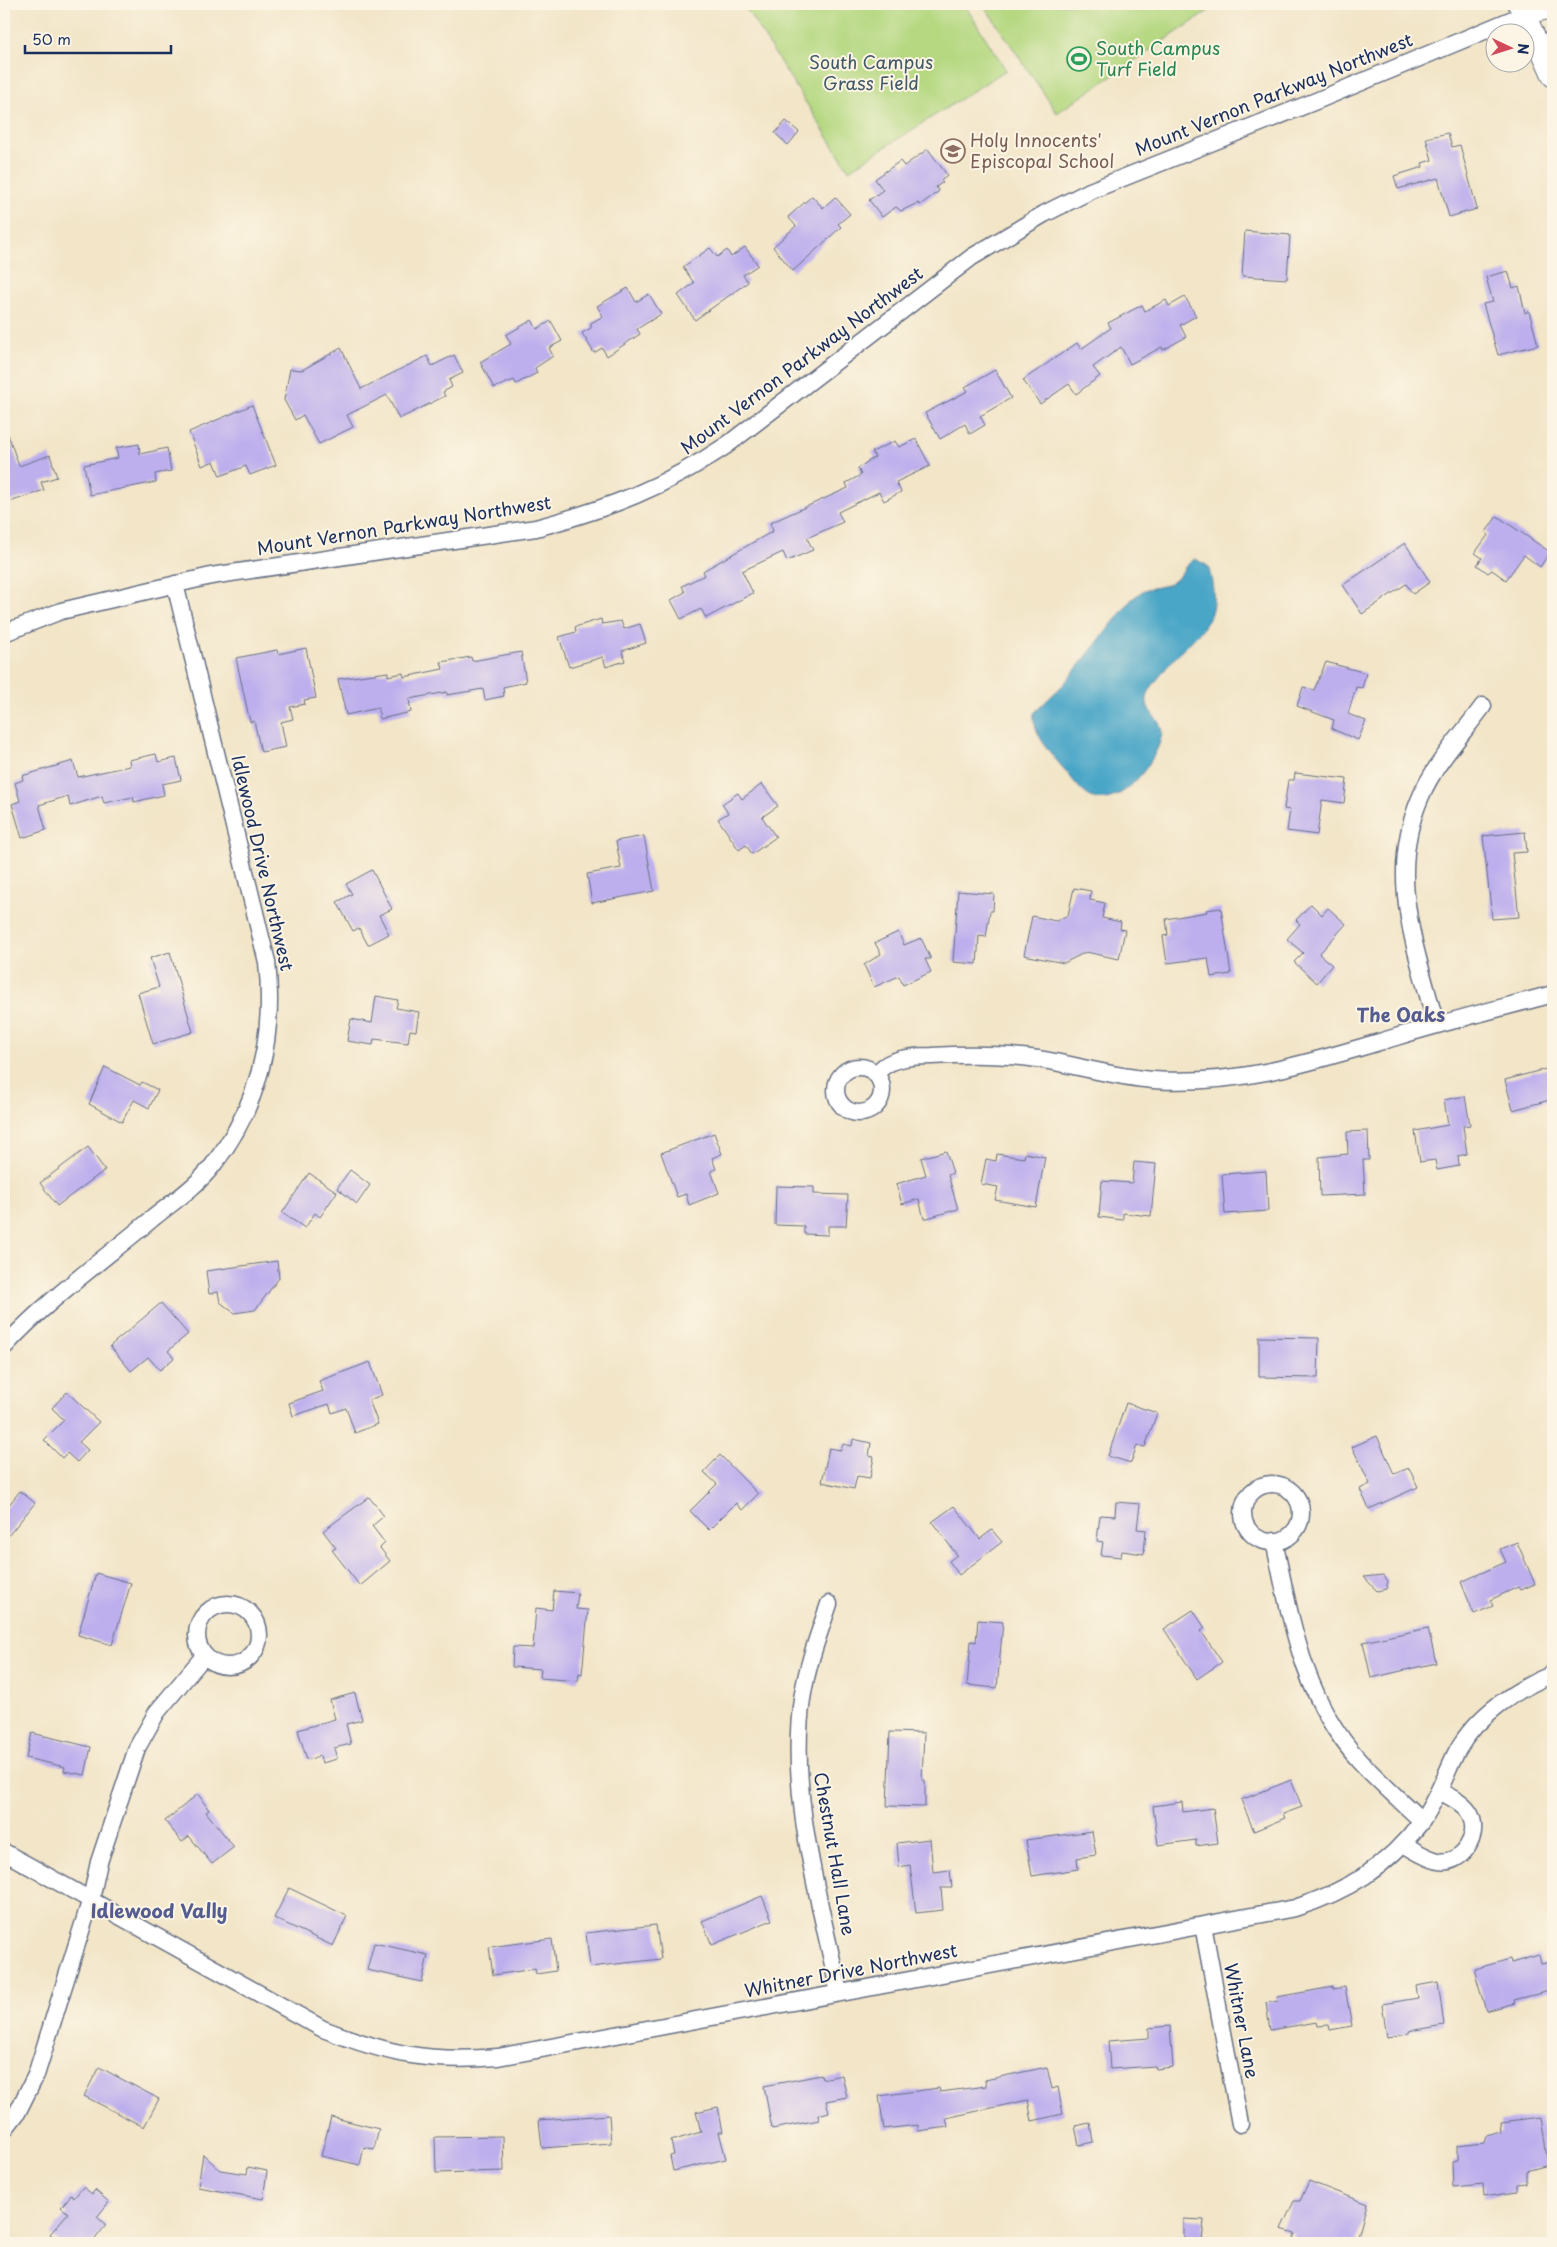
<svg xmlns="http://www.w3.org/2000/svg" width="1557" height="2247" font-family="'Playpen Sans',sans-serif">
<rect width="100%" height="100%" fill="#fcf5e5"/>
<filter id="ink" filterUnits="userSpaceOnUse"><feTurbulence type="fractalNoise" baseFrequency=".02" numOctaves="2"/><feDisplacementMap in="SourceGraphic" scale="10" xChannelSelector="R" yChannelSelector="G"/><feConvolveMatrix kernelMatrix="1 2 1 2 8 2 1 2 1" color-interpolation-filters="sRGB"/></filter>
<filter id="wash" filterUnits="userSpaceOnUse"><feTurbulence type="fractalNoise" baseFrequency=".0096" numOctaves="4" result="noise"/><feDisplacementMap in="SourceGraphic" scale="20" xChannelSelector="R" yChannelSelector="G"/><feGaussianBlur stdDeviation="1.12" result="paint"/><feColorMatrix in="noise" values="0 0 0 0 0 0 0 0 0 0 0 0 0 0 0 0 0 1.4 0 .05"/><feComposite in="paint" operator="in"/></filter>
<g filter="url(#wash)">
<rect width="100%" height="100%" fill="#f2e5c8"/>
<path fill="#b5d881" stroke="#688470" d="M743 4H964L1006 70 849 170Z
M983 4H1219L1057 113Z"/>
<path fill="#48a6c7" stroke="#326a92" d="M1195 559 1208 566C1226 627 1195 630 1163 672 1158 679 1151 686 1148 694 1141 714 1167 719 1161 738 1155 762 1122 808 1093 798 1081 793 1072 778 1064 769 1051 754 1032 733 1034 713L1064 684 1132 599 1144 590 1167 585 1177 579 1186 566Z"/>
<g id="blocks">
<path fill="#bdafed" d="M786 121 799 132 788 145 775 133Z
M1448 133 1452 147 1460 145 1477 209 1449 217 1438 178 1398 189 1394 176 1423 167 1422 163 1432 160 1426 138Z
M928 149 947 175 941 180 943 182 936 187 939 191 920 205 918 203 901 211 896 207 882 217 869 200 883 190 875 179 900 161 904 166Z
M812 196 823 208 835 197 850 214 838 224 841 227 793 271 773 247 796 226 788 217Z
M1245 231 1290 235 1287 279 1242 276Z
M745 247 758 265 743 275 748 282 695 320 678 295 694 283 683 267 710 248 717 257 727 250 731 257Z
M1508 271 1513 288 1519 286 1525 313 1529 311 1538 345 1498 355 1483 304 1493 302 1486 277Z
M628 288 636 302 649 294 661 314 637 329 640 334 607 356 602 348 594 353 582 333 591 328V323L603 316 597 306Z
M1185 297 1196 316 1180 325 1186 337 1163 350 1162 347 1130 364 1121 347 1093 367 1100 376 1076 394 1069 384 1040 404 1023 380 1077 343 1081 349 1111 328 1108 323 1142 305 1145 311 1166 300 1169 306Z
M532 320 537 329 551 321 562 341 549 348 553 356 535 368 537 373 516 384 514 380 494 388 480 362 511 344 506 335Z
M341 348 361 389 427 356 432 366 454 355 463 373 449 380 452 387 443 392 445 396 399 419 387 395 347 415 353 427 319 444 303 415 295 420 284 400 290 369 302 370Z
M995 370 1011 398 980 416 985 425 970 434 965 424 940 439 925 413 968 391 965 387Z
M252 405 276 465 250 475 246 466 220 476 214 461 202 466 189 432Z
M6 429 19 466 50 455 57 477 41 482 44 490 4 504V430Z
M916 439 930 466 896 482 901 492 884 501 879 492 838 512 843 522 807 538 813 550 787 561 783 552 742 571 753 593 706 618 701 609 681 619 671 600 685 592 682 586 705 575 703 571 773 531 770 523 848 488 846 483 861 475 858 468 875 457 872 452 895 441 899 447Z
M139 444 140 454 167 448 171 471 155 474 156 482 90 495 84 465 118 458 116 448Z
M1497 516 1550 552 1540 567 1524 555 1506 580 1492 570 1488 573 1477 565 1482 558 1475 553 1488 535 1486 532Z
M1405 543 1430 582 1413 594 1406 584 1362 614 1343 585Z
M601 619 602 624 621 621 624 629 640 624 646 643 622 651 625 661 606 667 603 657 569 667 559 637 576 632 575 627Z
M306 648 316 698 304 700 305 704 290 707 293 719 281 722 286 747 261 752 254 721 250 722 236 658 277 650 278 654Z
M521 652 526 682 503 687 504 696 485 700 483 689 447 695V692L409 699 411 712 380 719 378 708 346 715 338 679 388 672V676L403 673 404 677 443 669 441 662 471 657 472 661Z
M1326 662 1366 673 1362 688 1356 687 1348 714 1366 721 1358 740 1332 729 1334 720 1297 706 1303 687 1314 690Z
M156 754 158 762 176 758 181 780 162 784 164 795 134 802 133 797 104 803 102 796 70 806 68 796 39 805 46 830 22 838 12 804 20 801 15 783 23 780 22 776 73 761 78 777 130 766 129 760Z
M1295 773 1347 779 1344 803 1322 800 1317 835 1287 831 1290 810 1284 809 1288 780H1294Z
M762 784 778 806 762 817 776 837 752 854 746 845 739 850 718 819 728 813 722 804 738 793 742 799Z
M1525 832 1527 852 1512 853 1519 917 1492 919 1483 836Z
M644 836 654 891 592 903 587 874 621 868 616 841Z
M372 870 392 909 379 915 389 934 368 945 359 928 353 931 337 902 352 894 346 884Z
M1074 888 1091 891 1090 900 1105 903 1102 918 1121 922 1120 929 1125 930 1119 959 1086 952 1064 963 1024 955 1032 916 1056 921 1068 915Z
M958 891 994 894 993 911H990L986 937 979 936 977 964 953 962Z
M1311 904 1322 915 1328 908 1346 924 1319 954 1332 965 1317 983 1294 962 1303 953 1287 939 1300 924 1296 920Z
M1221 908 1231 974 1211 977 1208 958 1167 963 1163 936 1168 935 1166 919 1207 912 1206 910Z
M898 932 904 945 921 938 931 959H925L931 972 903 985 899 976 874 987 864 965 881 954 875 943Z
M170 952 193 1032 153 1044 138 993 159 987 150 958Z
M376 996 398 1000 396 1008 419 1012 416 1031 410 1030 408 1043 374 1039 373 1045 347 1041 351 1019 372 1023Z
M105 1067 140 1085 142 1082 158 1090 149 1108 134 1100 122 1122 89 1104Z
M1553 1067V1099L1513 1110 1505 1080Z
M1465 1096 1470 1125 1463 1126 1467 1154 1458 1156 1459 1166 1437 1170 1435 1160 1420 1162 1415 1131 1448 1125 1444 1100Z
M1368 1131 1369 1160H1363L1365 1194 1320 1196 1319 1157 1348 1154 1347 1132Z
M714 1133 722 1154 712 1158 716 1169 711 1171 719 1193 689 1205 686 1194 677 1197 661 1153Z
M88 1147 105 1170 57 1206 40 1183Z
M946 1151 953 1173 948 1175 958 1209 924 1219 919 1199 902 1204 896 1184 926 1175 921 1158Z
M1025 1153 1045 1157 1036 1207 995 1200 998 1187 981 1184 986 1159 996 1161 997 1154 1024 1158Z
M1134 1162 1156 1164 1151 1216 1123 1213V1220L1099 1217 1102 1181 1132 1183Z
M350 1170 370 1185 357 1204 337 1188Z
M1266 1171 1268 1211 1225 1214 1222 1174Z
M309 1173 337 1192 320 1217 315 1213 305 1228 282 1213Z
M776 1186 814 1187V1194L848 1195 846 1226H828V1235L804 1234V1226L775 1225Z
M277 1261 279 1278 255 1310 234 1313 220 1302 218 1292 209 1294 206 1271Z
M161 1303 188 1334 168 1351 174 1358 160 1370 148 1357 131 1371 110 1346Z
M1259 1337 1319 1338 1318 1378 1259 1377Z
M370 1362 382 1395 369 1400 378 1424 355 1433 346 1408 332 1413 329 1404 293 1416 289 1403 323 1391 319 1381Z
M67 1392 99 1422 79 1442 88 1450 77 1462 67 1453 62 1458 44 1440 64 1420 52 1408Z
M1126 1403 1157 1413 1145 1447 1137 1445 1131 1463 1108 1456Z
M1377 1436 1394 1474 1409 1468 1418 1487 1369 1509 1360 1489 1370 1484 1352 1447Z
M853 1439 871 1443 869 1456 874 1457 870 1478 857 1476 854 1489 822 1482 829 1448 841 1450 843 1444 852 1446Z
M720 1455 758 1494 742 1510 736 1503 709 1530 690 1511 717 1484 704 1472Z
M20 1491 35 1503 4 1541V1511Z
M369 1497 384 1516 372 1526 385 1543 380 1548 390 1561 360 1586 332 1550 336 1548 323 1531Z
M1116 1502 1140 1504 1137 1529 1146 1530 1144 1554 1122 1551 1121 1557 1101 1555 1103 1542 1097 1541 1100 1515 1115 1516Z
M954 1506 980 1539 992 1530 1002 1542 959 1575 949 1561 957 1555 932 1522Z
M1517 1542 1535 1584 1520 1590 1518 1587 1490 1600 1493 1606 1474 1614 1461 1582 1506 1562 1500 1549Z
M96 1573 131 1583 112 1645 78 1635Z
M1383 1575 1388 1581 1386 1589 1377 1591 1364 1577Z
M554 1591 578 1593 576 1609 588 1610 582 1674 579 1673 578 1681 540 1678 541 1669 512 1667 513 1647 533 1648 536 1608 552 1610Z
M1193 1610 1205 1628 1201 1631 1222 1662 1197 1679 1164 1629Z
M978 1620 1003 1622 997 1688 967 1685 971 1641 976 1642Z
M1428 1628 1436 1663 1371 1678 1363 1642Z
M355 1693 362 1720 346 1724 351 1744 334 1748 337 1759 322 1763 320 1756 307 1760 298 1730 335 1719 330 1700Z
M890 1732 924 1733 922 1780H925V1807L887 1806Z
M32 1733 91 1747 85 1775 64 1771 65 1767 26 1758Z
M1291 1780 1302 1807 1283 1814 1285 1818 1254 1831 1241 1800Z
M198 1794 209 1810 206 1812 234 1847 212 1864 189 1836 182 1842 165 1821Z
M1182 1802 1183 1812 1213 1808 1218 1843 1196 1846V1840L1158 1845 1153 1806Z
M1092 1831 1096 1855 1077 1858 1078 1869 1032 1876 1026 1840Z
M930 1839 933 1872 950 1870 952 1888H941L943 1910 916 1913 910 1865 899 1867 897 1843Z
M289 1888 347 1916 333 1946 274 1918Z
M762 1896 772 1920 712 1945 702 1921Z
M656 1925 661 1959 590 1967 586 1933Z
M552 1939 556 1971 536 1974 535 1969 493 1975 489 1947Z
M374 1943 428 1955 422 1982 367 1970Z
M1539 1955 1541 1964 1553 1962V1990L1514 2000 1515 2003 1486 2011 1474 1969 1510 1959 1511 1963Z
M1438 1982 1444 2025 1409 2031V2034L1387 2037 1382 2004 1418 1998 1416 1986Z
M1333 1987V1989L1345 1987 1352 2026 1330 2030 1329 2025 1318 2026 1317 2022 1270 2030 1266 2003 1278 2001 1277 1997Z
M1170 2026 1173 2067 1156 2069 1155 2066 1110 2069 1108 2041 1149 2038V2028Z
M99 2067 159 2099 144 2127 84 2096Z
M1047 2067 1052 2089 1058 2087 1063 2114 1032 2121 1028 2100 946 2118 948 2127 918 2131V2125L884 2129 879 2096 939 2088 940 2092 986 2086 985 2080Z
M821 2075 822 2079 842 2075 847 2097 826 2101 829 2112 818 2115 819 2120 772 2129 764 2086Z
M718 2107 723 2132H719L726 2159 673 2171 670 2156 674 2155 671 2141 701 2132 696 2112Z
M609 2115 611 2143 542 2148 539 2120Z
M331 2117 379 2129 374 2149 364 2147 360 2165 321 2156Z
M1541 2117 1548 2165 1526 2171V2183L1517 2184V2192L1484 2197 1483 2184 1453 2187 1452 2161 1458 2160V2146L1484 2143 1486 2136 1502 2132 1501 2122Z
M1090 2123 1093 2142 1079 2145 1075 2126Z
M503 2136 504 2171 436 2173 435 2137Z
M203 2154 220 2170 247 2174 248 2167 267 2171 263 2199 198 2187Z
M1309 2181 1367 2204 1356 2243H1292L1295 2233 1281 2229 1294 2201H1300Z
M83 2187 92 2194 95 2190 109 2202 97 2217 106 2225 92 2243H61L50 2234 68 2213 61 2207 71 2195 74 2198Z
M1184 2219 1204 2220 1202 2243H1184Z"/>
</g>
</g>
<g filter="url(#ink)">
<use href="#blocks" fill-opacity="0" stroke="#666f83" stroke-width="1"/>
<g fill="none" stroke-linecap="round" stroke-linejoin="round">
<g stroke="#666f83" stroke-width="19">
<path id="minor" d="M4 633 61 611 211 576 536 528C610 508 663 488 727 445L972 257 1044 214 1090 191 1316 101 1525 14
M1436 1025C1416 947 1386 875 1421 796 1435 763 1462 735 1483 706
M836 1090a23 23 0 1 1 46 0a23 23 0 1 1-46 0Z
M877 1074C886 1058 915 1056 932 1056 967 1054 1003 1054 1038 1059 1076 1065 1114 1077 1153 1080 1240 1086 1315 1061 1396 1037 1448 1021 1501 1008 1553 994
M4 1347C48 1299 103 1260 153 1218 173 1202 197 1186 213 1165 259 1106 275 1036 267 962L175 584
M1243 1513a29 29 0 1 1 58 0a29 29 0 1 1-58 0Z
M1274 1541C1291 1619 1303 1699 1359 1760 1378 1781 1401 1801 1422 1821
M829 1604C818 1636 807 1666 802 1699 788 1796 820 1899 839 1993
M197 1635a31 31 0 1 1 62 0a31 31 0 1 1-62 0Z
M1403 1844C1414 1850 1425 1858 1438 1861 1462 1866 1481 1835 1470 1814 1464 1803 1450 1797 1439 1791
M4 1852 323 2029C388 2054 428 2063 498 2057L1295 1908C1348 1891 1387 1867 1421 1822 1437 1800 1445 1775 1457 1751 1477 1715 1516 1689 1553 1674
M1203 1925 1240 2124
M4 2130 17 2113 36 2075 91 1899 99 1862 137 1748 157 1712 204 1656"/>
</g>
<g stroke="#666f83" stroke-width="22">
<path id="tertiary" d="M1518 4 1525 14 1553 77
M1525 14 1553 8"/>
</g>
<use href="#minor" stroke="#fff" stroke-width="16"/>
<use href="#tertiary" stroke="#fff" stroke-width="20"/>
</g>
</g>
<defs>
<g id="stadium-ring" transform="scale(1.25)"><circle r="9.5" fill="#fcf5e5" stroke="#2e9e5b" stroke-width="1.5"/><path d="M0-5a6.5 5 0 1 0 0 10a6.5 5 0 1 0 0-10ZM-3.5-1.8h7v3.6h-7Z" fill="#2e9e5b"/></g>
<g id="school-ring" transform="scale(1.25)"><circle r="9.5" fill="#fcf5e5" stroke="#8d6e63" stroke-width="1.5"/><path d="M0-5L7-2L0 1L-7-2ZM-4 1L0 2.5L4 1V4Q0 6-4 4Z" fill="#8d6e63"/></g>
</defs>
<g fill-rule="evenodd">
<use href="#stadium-ring" x="1079" y="59"/>
<use href="#school-ring" x="953" y="151"/>
</g>
<g text-anchor="middle" stroke-width="4" stroke-linejoin="round" paint-order="stroke">
<g font-size="18" fill="#27864d" stroke="#fcf5e5" text-anchor="start">
<text x="1096" y="55">South Campus<tspan x="1096" dy="21">Turf Field</tspan></text>
</g>
<g font-size="18" fill="#425967" stroke="#fcf5e5">
<text x="871" y="69">South Campus<tspan x="871" dy="21">Grass Field</tspan></text>
</g>
<g font-size="18" fill="#1b2f5e" stroke="#fcf5e5">
<text transform="translate(1274 95) rotate(-22)" y="6">Mount Vernon Parkway Northwest</text>
<text transform="translate(802 361) rotate(-37)" y="6">Mount Vernon Parkway Northwest</text>
<text transform="translate(404 526) rotate(-9)" y="6">Mount Vernon Parkway Northwest</text>
<text transform="translate(262 863) rotate(77)" y="6">Idlewood Drive Northwest</text>
<text transform="translate(834 1854) rotate(80)" y="6">Chestnut Hall Lane</text>
<text transform="translate(851 1971) rotate(-11)" y="6">Whitner Drive Northwest</text>
<text transform="translate(1241 2021) rotate(79)" y="6">Whitner Lane</text>
</g>
<g font-size="18" fill="#785e54" stroke="#fcf5e5" text-anchor="start">
<text x="970" y="147">Holy Innocents'<tspan x="970" dy="21">Episcopal School</tspan></text>
</g>
<g font-size="19" font-weight="bold" fill="#545c90" stroke="#fcf5e5">
<text x="1401" y="1022">The Oaks</text>
<text x="159" y="1918">Idlewood Vally</text>
</g>
</g>
<rect width="1557" height="2247" fill="none" stroke="#fcf5e5" stroke-width="20"/>
<g transform="translate(1510 48) rotate(94)"><circle r="24" fill="#fcf5e5" stroke="#a2a6af"/>
<path d="M0-4L9 19L0 12L-9 19Z" fill="#d1495b"/>
<text y="-8" font-size="14" font-weight="bold" text-anchor="middle" fill="#1b2f5e">N</text>
</g>
<path d="M25 45v8h146v-8" fill="none" stroke="#1b2f5e" stroke-width="2.5"/>
<text x="32" y="45" font-size="15" fill="#1b2f5e" stroke="#fcf5e5" stroke-width="4" paint-order="stroke">50 m</text>
</svg>
